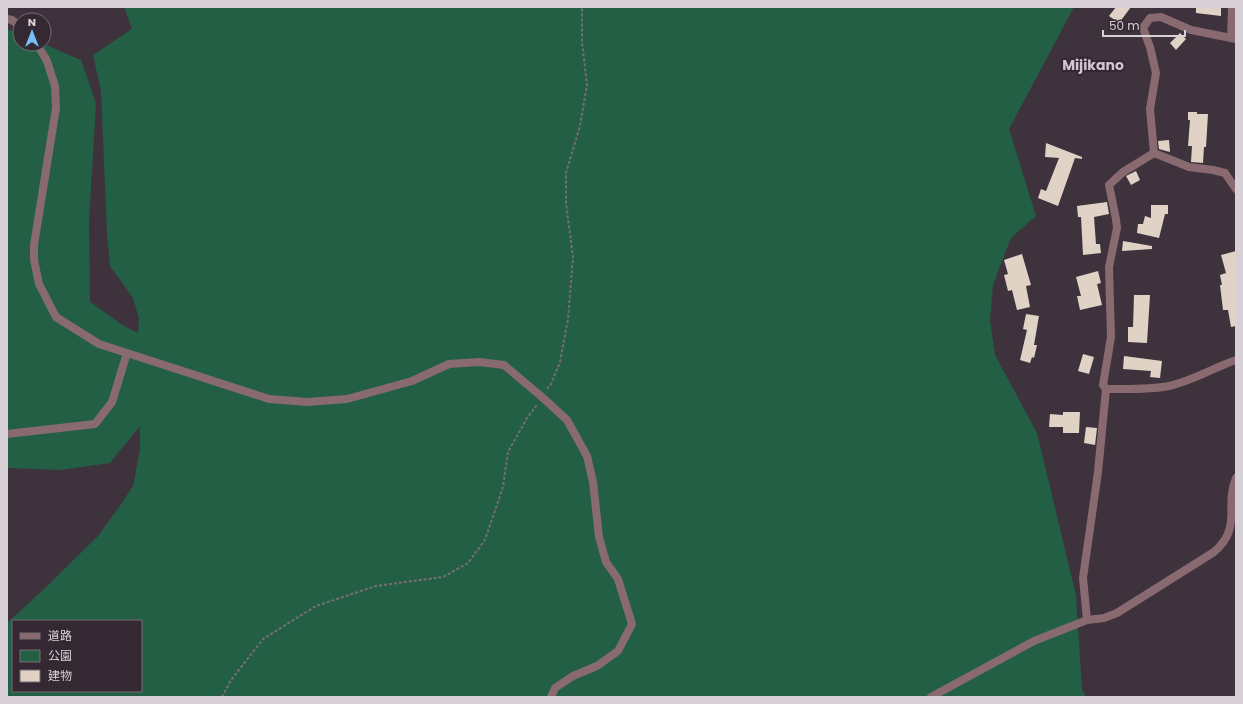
<svg xmlns="http://www.w3.org/2000/svg" width="1243" height="704" font-family="Poppins,'Noto Sans JP',sans-serif">
<rect width="100%" height="100%" fill="#3e323d"/>
<path fill="#225f45" fill-rule="evenodd" d="M124 7H1074L1009 129 1036 216 1011 238 1005 253 993 285 990 320 995 355 1037 433 1076 595 1082 689 1086 697H7V623L45 588 98 536 119 507 133 486 140 449V426L110 463 60 470 7 468V29L20 34V44H44L81 60 96 103 89 221 90 302 124 326 138 333 139 319 133 298 110 266 107 234 101 91 93 55 132 29ZM13 621H141V691H13Z"/>
<path fill="#e0d2c5" d="M1116 7H1131L1119 23 1109 16Z
M1196 7H1221V16L1196 13Z
M1180 33 1186 39 1176 50 1170 43Z
M1188 112H1197V114H1208L1206 147H1204L1203 163 1191 162 1192 146H1188L1190 120H1188Z
M1169 140 1170 152 1159 149 1158 141Z
M1046 143 1082 157V159L1075 158 1058 206 1038 198 1041 189 1046 191 1059 158 1045 157Z
M1136 171 1140 180 1131 185 1126 176Z
M1107 202 1109 214 1094 217 1096 244H1100L1101 253 1083 255 1081 217H1078L1077 206Z
M1151 205H1168V214H1165L1159 238 1137 233 1138 224H1143L1145 216 1151 218Z
M1123 241 1152 246V249L1122 251Z
M1236 251V326L1231 327 1228 310H1223L1220 285H1222L1220 275 1226 273 1221 255Z
M1022 254 1031 285 1026 286 1030 307 1017 310 1012 290 1008 291 1004 275 1008 274 1004 260Z
M1098 271 1101 283 1097 284 1102 305 1080 310 1077 296H1081L1076 277Z
M1134 295H1150L1147 343 1128 342V327H1133Z
M1026 314 1039 316 1034 345H1037L1034 358 1032 357 1030 363 1020 360 1027 330 1023 329Z
M1083 354 1094 357 1089 374 1078 371Z
M1124 356 1162 361 1160 378 1150 377 1151 371 1123 369Z
M1063 412H1080L1079 433H1063V427H1049L1050 414 1063 415Z
M1086 427 1097 428 1095 445 1084 443Z"/>
<g fill="none" stroke-linecap="round" stroke-linejoin="round">
<path stroke="#786d77" stroke-width="2" stroke-dasharray="3 2" stroke-linecap="butt" d="M547 389 551 384 560 362 568 319 573 257 566 203V173L580 126 587 85 582 42V7
M222 697 231 680 263 639 316 606 376 586 443 577 468 563 485 540 503 487 508 452 527 418 537 405"/>
<path stroke="#896a70" stroke-width="8" d="M1231 38 1232 7
M1154 153 1150 109 1156 73 1150 47 1143 28 1150 18 1161 17 1191 30 1236 39
M1154 153 1189 167 1213 170 1225 173 1236 189
M1106 389C1126 389 1148 390 1169 386 1192 381 1213 368 1236 360
M1087 620 1083 578 1098 472 1106 389 1103 385 1111 337 1109 267 1117 228 1116 219 1109 185 1123 172 1154 153"/>
<path stroke="#896a70" stroke-width="8" d="M7 19 12 20 20 26
M127 353 269 399 307 402 347 399 412 381 449 364 479 362 504 365 542 397 567 420 587 456 593 482 599 537 606 562 618 579 632 624 618 651 597 666 573 676 555 688 551 697
M7 434 95 424 112 402 127 353 99 344 56 317 39 284 34 260V245L56 108 55 86 47 61 37 44
M931 697 1034 641 1087 620 1104 618 1117 613 1214 552C1243 527 1224 506 1236 478"/>
</g>
<g text-anchor="middle" stroke-width="4" stroke-linejoin="round" paint-order="stroke">
<g font-size="14" font-weight="bold" fill="#d4c5d2" stroke="#342833">
<text x="1093" y="70">Mijikano</text>
</g>
</g>
<rect width="1243" height="704" fill="none" stroke="#d8d0d7" stroke-width="16"/>
<rect x="12" y="620" width="130" height="72" fill="#342833" stroke="#766b75"/>
<rect x="20" y="633" width="20" height="6" fill="#896a70" stroke="#766b75"/>
<text x="48" y="640" font-size="12" fill="#d8d0d7">道路</text>
<rect x="20" y="650" width="20" height="12" fill="#225f45" stroke="#766b75"/>
<text x="48" y="660" font-size="12" fill="#d8d0d7">公園</text>
<rect x="20" y="670" width="20" height="12" fill="#e0d2c5" stroke="#766b75"/>
<text x="48" y="680" font-size="12" fill="#d8d0d7">建物</text>
<g transform="translate(32 32)"><circle r="19" fill="#342833" stroke="#766b75"/>
<path d="M0-3L7 15L0 10L-7 15Z" fill="#75c0f6"/>
<text y="-6" font-size="11" font-weight="bold" text-anchor="middle" fill="#d8d0d7">N</text>
</g>
<path d="M1103 30v6h82v-6" fill="none" stroke="#d8d0d7" stroke-width="2"/>
<text x="1109" y="30" font-size="12" fill="#d8d0d7" stroke="#342833" stroke-width="3" paint-order="stroke">50 m</text>
</svg>
